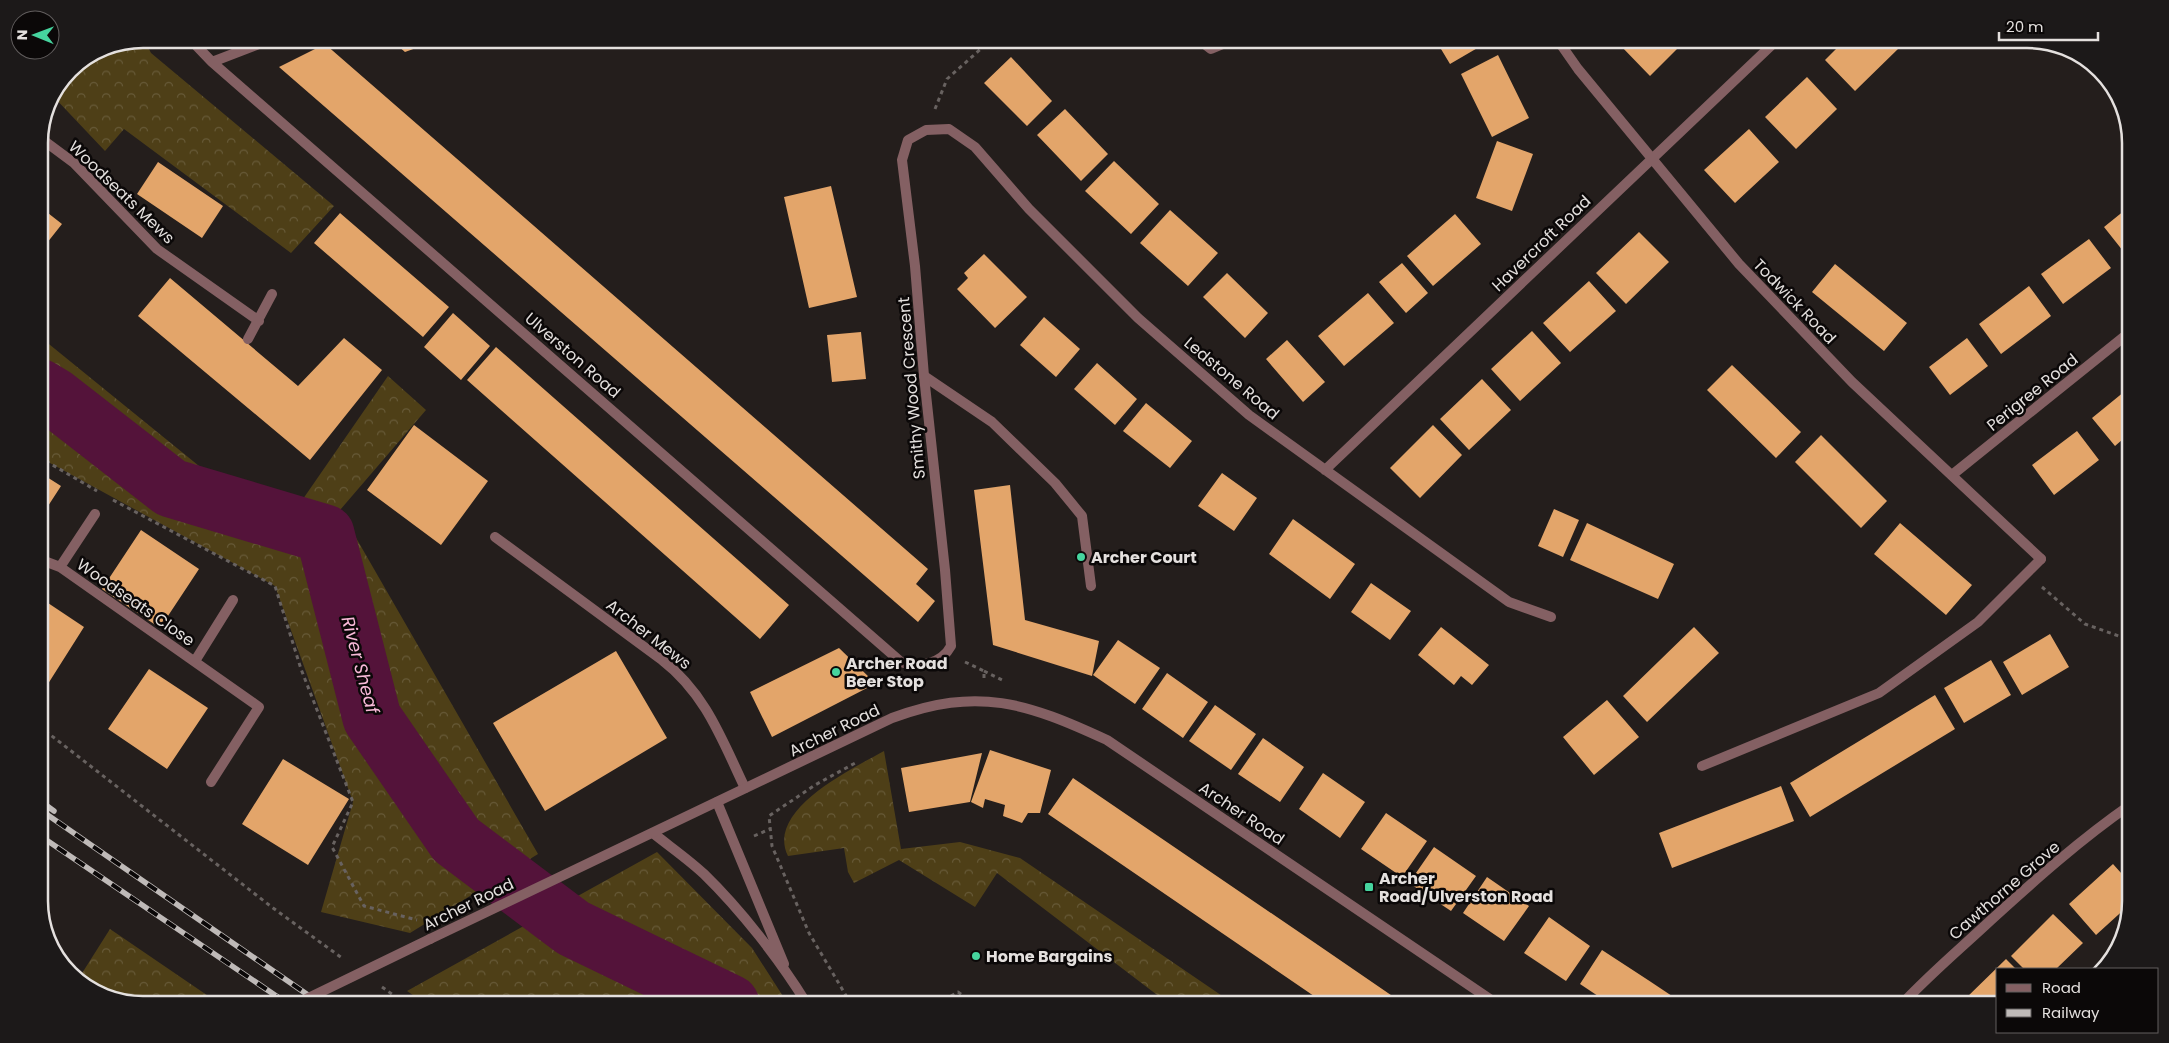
<svg xmlns="http://www.w3.org/2000/svg" width="2169" height="1043" font-family="Poppins,sans-serif">
<defs>
<pattern id="forest-crowns" width="20" height="18" patternUnits="userSpaceOnUse" patternTransform="scale(1.25)"><rect width="20" height="18" fill="#4e3f17"/><path d="M2 6a3 3 0 1 1 6 0M12 15a3 3 0 1 1 6 0" fill="none" stroke="#675a38"/></pattern>
</defs>
<rect width="100%" height="100%" fill="#241e1c"/>
<path fill="url(#forest-crowns)" d="M144 39 151 53 334 206 291 253 124 129 105 151 52 95 69 69 103 47Z
M39 336 236 496 294 512 388 376 426 410 340 510 538 854 410 933 321 912 353 802 275 586 39 457Z
M884 751 901 849 960 842 1020 858 1234 1004H1169L997 873 975 907 899 860 854 883 848 872 844 848 788 856C765 810 852 769 884 751Z
M657 852 752 948 788 1004H426L407 991Z
M110 929 220 1004H142L97 994 79 978Z"/>
<g fill="none" stroke-linecap="round" stroke-linejoin="round">
<path stroke="#54133a" stroke-width="59" d="M39 388 54 397 171 488 325 534 372 718 456 840 573 928 730 1004"/>
</g>
<path fill="#e3a56a" d="M390 39H441L405 52Z
M1435 39H1484L1486 43 1450 64Z
M1624 39H1671L1679 47 1650 76 1619 44Z
M1846 39H1890L1899 48 1855 91 1825 60Z
M325 44 928 569 916 584 935 601 918 622 279 67Z
M1498 55 1529 118 1492 137 1461 74Z
M1011 57 1052 101 1027 126 984 83Z
M1807 77 1837 109 1796 149 1765 117Z
M1065 109 1108 154 1081 181 1037 135Z
M1749 129 1779 162 1735 203 1704 170Z
M1497 141 1533 154 1512 211 1476 198Z
M1114 161 1159 204 1131 234 1085 191Z
M158 162 223 206 202 238 137 194Z
M831 186 857 297 809 308 784 197Z
M39 206 62 224 39 253Z
M2130 206V254L2127 256 2104 227Z
M1170 210 1218 253 1188 286 1140 243Z
M340 213 449 307 423 337 314 243Z
M1455 214 1481 244 1433 286 1407 256Z
M1639 232 1669 262 1626 304 1596 273Z
M2089 239 2111 268 2063 304 2041 274Z
M984 254 1027 297 995 328 957 289 968 278 964 273Z
M1402 263 1428 293 1406 313 1379 282Z
M1835 264 1907 323 1884 351 1812 292Z
M1227 273 1268 313 1245 338 1203 297Z
M170 278 298 386 344 338 382 370 310 460 138 316Z
M1589 281 1616 311 1570 352 1543 323Z
M2029 286 2051 316 2001 354 1979 324Z
M1368 293 1394 323 1344 366 1318 336Z
M453 313 490 346 461 380 424 347Z
M1044 317 1080 349 1056 377 1020 345Z
M1532 331 1561 363 1520 401 1491 369Z
M861 332 866 379 832 382 827 335Z
M1967 338 1988 366 1950 395 1929 367Z
M1287 340 1325 382 1303 402 1266 359Z
M496 347 789 605 760 639 467 380Z
M1097 363 1137 399 1115 425 1074 389Z
M1732 365 1801 432 1776 458 1707 390Z
M1482 379 1511 410 1469 450 1440 419Z
M2130 387V433L2115 446 2092 418Z
M1146 403 1192 441 1170 468 1123 431Z
M414 425 488 481 441 545 367 490Z
M1433 425 1462 455 1420 498 1390 468Z
M2077 431 2099 460 2054 495 2032 465Z
M1821 435 1887 501 1861 528 1795 462Z
M39 472 61 486 39 520Z
M1222 473 1257 498 1234 531 1198 506Z
M1010 485 1025 620 1099 641 1092 676 993 645 974 490Z
M1554 509 1579 520 1563 557 1538 546Z
M1293 519 1355 564 1330 599 1269 554Z
M1587 523 1674 564 1658 599 1570 560Z
M1900 523 1972 585 1946 615 1874 554Z
M141 530 199 569 160 628 102 589Z
M1371 583 1411 611 1390 640 1351 612Z
M39 597 84 627 46 687 39 682Z
M1441 627 1489 665 1472 685 1461 676 1454 685 1418 655Z
M1694 627 1719 653 1647 722 1623 696Z
M2050 634 2069 667 2022 695 2003 662Z
M1118 640 1160 668 1135 704 1093 675Z
M839 648 871 679 869 687 772 737 750 692Z
M616 651 667 738 545 811 493 723Z
M1991 660 2011 695 1964 723 1944 688Z
M149 669 208 708 167 769 108 729Z
M1167 673 1208 702 1183 738 1142 709Z
M1935 695 1955 729 1810 817 1790 783Z
M1607 700 1639 737 1594 775 1563 737Z
M1215 705 1256 734 1231 770 1189 741Z
M1263 738 1304 767 1280 802 1238 774Z
M990 750 1051 770 1040 813H1028L1022 823 1003 816 1005 805 985 799 983 808 971 802Z
M982 753 970 802 909 812 901 768Z
M283 759 349 799 308 865 242 824Z
M1323 773 1365 802 1340 838 1299 809Z
M1073 778 1318 945 1404 1004H1326L1311 994 1048 814Z
M1781 786 1794 821 1672 868 1659 833Z
M1386 813 1427 841 1402 877 1361 849Z
M1434 847 1476 876 1451 911 1409 883Z
M2113 864 2130 883 2129 905 2096 935 2069 904Z
M1487 877 1529 906 1504 941 1463 913Z
M2053 914 2083 943 2056 969H2024L2011 956Z
M1549 917 1590 946 1566 981 1524 953Z
M1602 950 1648 980 1684 1004H1610L1580 984Z
M2006 959 2016 969H1998V1004H1966L1963 1001Z"/>
<g fill="none" stroke-linecap="round" stroke-linejoin="round">
<path stroke="#686260" stroke-width="3" stroke-dasharray="4 4" stroke-linecap="butt" d="M935 109 947 79 992 39
M39 457 97 491
M113 500 275 586 301 669 353 802 332 847 364 906 417 920
M2042 587 2085 624 2130 640
M965 662 984 671V681
M984 671 1002 680
M39 726 273 908 342 958
M754 836 770 829
M382 987 406 1004
M851 1004 809 933 772 846 769 816 815 785 857 762
M937 1004 958 992 974 1004"/>
<path stroke="#846063" stroke-width="10" d="M924 376 992 422 1055 483 1082 516 1091 586
M1702 766 1879 693 1978 622 2041 559
M717 802 784 964
M653 833C669 846 688 859 704 874 741 910 780 960 807 1004"/>
<path stroke="#846063" stroke-width="10" d="M190 39 212 62 901 662C919 669 942 663 951 646L945 570 924 376 915 266 902 160 908 140 926 130 949 129 975 147 1029 209 1138 318 1249 415 1509 602 1551 617
M1198 39 1211 49 1235 39
M1557 39 1578 69 1739 264 1852 382 2041 559
M212 62 272 39
M39 137 74 163 157 249 259 321
M248 339 272 294
M1325 470 1778 39
M1952 475 2130 332
M495 537 662 660C706 694 722 740 745 788
M39 559 60 567 259 707 211 782
M60 567 95 514
M195 661 233 600
M1902 1004C1930 974 1961 948 1991 920 2035 880 2081 839 2130 805"/>
<path stroke="#846063" stroke-width="10" d="M430 939 892 718C978 686 1027 703 1107 740L1497 1004"/>
<g stroke="#bfbab8" stroke-width="5.5">
<path id="rail" d="M39 800 54 811
M39 809 321 1004
M39 835 288 1004"/>
</g>
<use href="#rail" stroke="#0b0808" stroke-width="4" stroke-dasharray="11" stroke-linecap="butt"/>
<path stroke="#846063" stroke-width="10" d="M296 1004 430 939"/>
</g>
<g fill="#46d49e" stroke="#0b0808" stroke-width="2">
<circle cx="1081" cy="557" r="5"/>
<circle cx="836" cy="672" r="5"/>
<rect x="1364" y="882" width="10" height="10" rx="2.5"/>
<circle cx="976" cy="956" r="5"/>
</g>
<g text-anchor="middle" stroke-width="5" stroke-linejoin="round" paint-order="stroke">
<g font-size="16" fill="#e4e0de" stroke="#0b0808">
<text transform="translate(122 192) rotate(44)" y="6">Woodseats Mews</text>
<text transform="translate(1541 243) rotate(-44)" y="6">Havercroft Road</text>
<text transform="translate(1795 301) rotate(46)" y="6">Todwick Road</text>
<text transform="translate(573 355) rotate(41)" y="6">Ulverston Road</text>
<text transform="translate(1232 378) rotate(40)" y="6">Ledstone Road</text>
<text transform="translate(911 388) rotate(-95)" y="6">Smithy Wood Crescent</text>
<text transform="translate(2032 392) rotate(-39)" y="6">Perigree Road</text>
<text transform="translate(136 602) rotate(35)" y="6">Woodseats Close</text>
<text transform="translate(649 634) rotate(38)" y="6">Archer Mews</text>
<text transform="translate(834 730) rotate(-26)" y="6">Archer Road</text>
<text transform="translate(1242 813) rotate(34)" y="6">Archer Road</text>
<text transform="translate(2004 890) rotate(-41)" y="6">Cawthorne Grove</text>
<text transform="translate(468 904) rotate(-26)" y="6">Archer Road</text>
</g>
<g font-size="16" font-weight="bold" fill="#e4e0de" stroke="#0b0808" text-anchor="start">
<text x="1091" y="563">Archer Court</text>
<text x="846" y="669">Archer Road<tspan x="846" dy="18">Beer Stop</tspan></text>
<text x="1379" y="884">Archer<tspan x="1379" dy="18">Road/Ulverston Road</tspan></text>
<text x="986" y="962">Home Bargains</text>
</g>
<g font-size="18" font-style="italic" fill="#f8b9d8" stroke="#0b0808">
<text transform="translate(360 665) rotate(75)" y="6">River Sheaf</text>
</g>
</g>
<path d="M0 0H2169V1043H0ZM143 48H2027A95 95 0 0 1 2122 143V901A95 95 0 0 1 2027 996H143A95 95 0 0 1 48 901V143A95 95 0 0 1 143 48Z" fill="#1c1919" fill-rule="evenodd"/>
<path fill="none" stroke="#e4e0de" stroke-width="2.5" d="M143 48H2027A95 95 0 0 1 2122 143V901A95 95 0 0 1 2027 996H143A95 95 0 0 1 48 901V143A95 95 0 0 1 143 48Z"/>
<rect x="1996" y="968" width="162" height="65" fill="#0b0808" stroke="#625e5e"/>
<rect x="2006" y="984" width="25" height="8" fill="#846063" stroke="#625e5e"/>
<text x="2042" y="993" font-size="15" fill="#e4e0de">Road</text>
<rect x="2006" y="1009" width="25" height="8" fill="#bfbab8" stroke="#625e5e"/>
<text x="2042" y="1018" font-size="15" fill="#e4e0de">Railway</text>
<g transform="translate(35 35) rotate(271)"><circle r="24" fill="#0b0808" stroke="#625e5e"/>
<path d="M0-4L9 19L0 12L-9 19Z" fill="#46d49e"/>
<text y="-8" font-size="14" font-weight="bold" text-anchor="middle" fill="#e4e0de">N</text>
</g>
<path d="M1999 32v8h99v-8" fill="none" stroke="#e4e0de" stroke-width="2.5"/>
<text x="2006" y="32" font-size="15" fill="#e4e0de" stroke="#0b0808" stroke-width="4" paint-order="stroke">20 m</text>
</svg>
